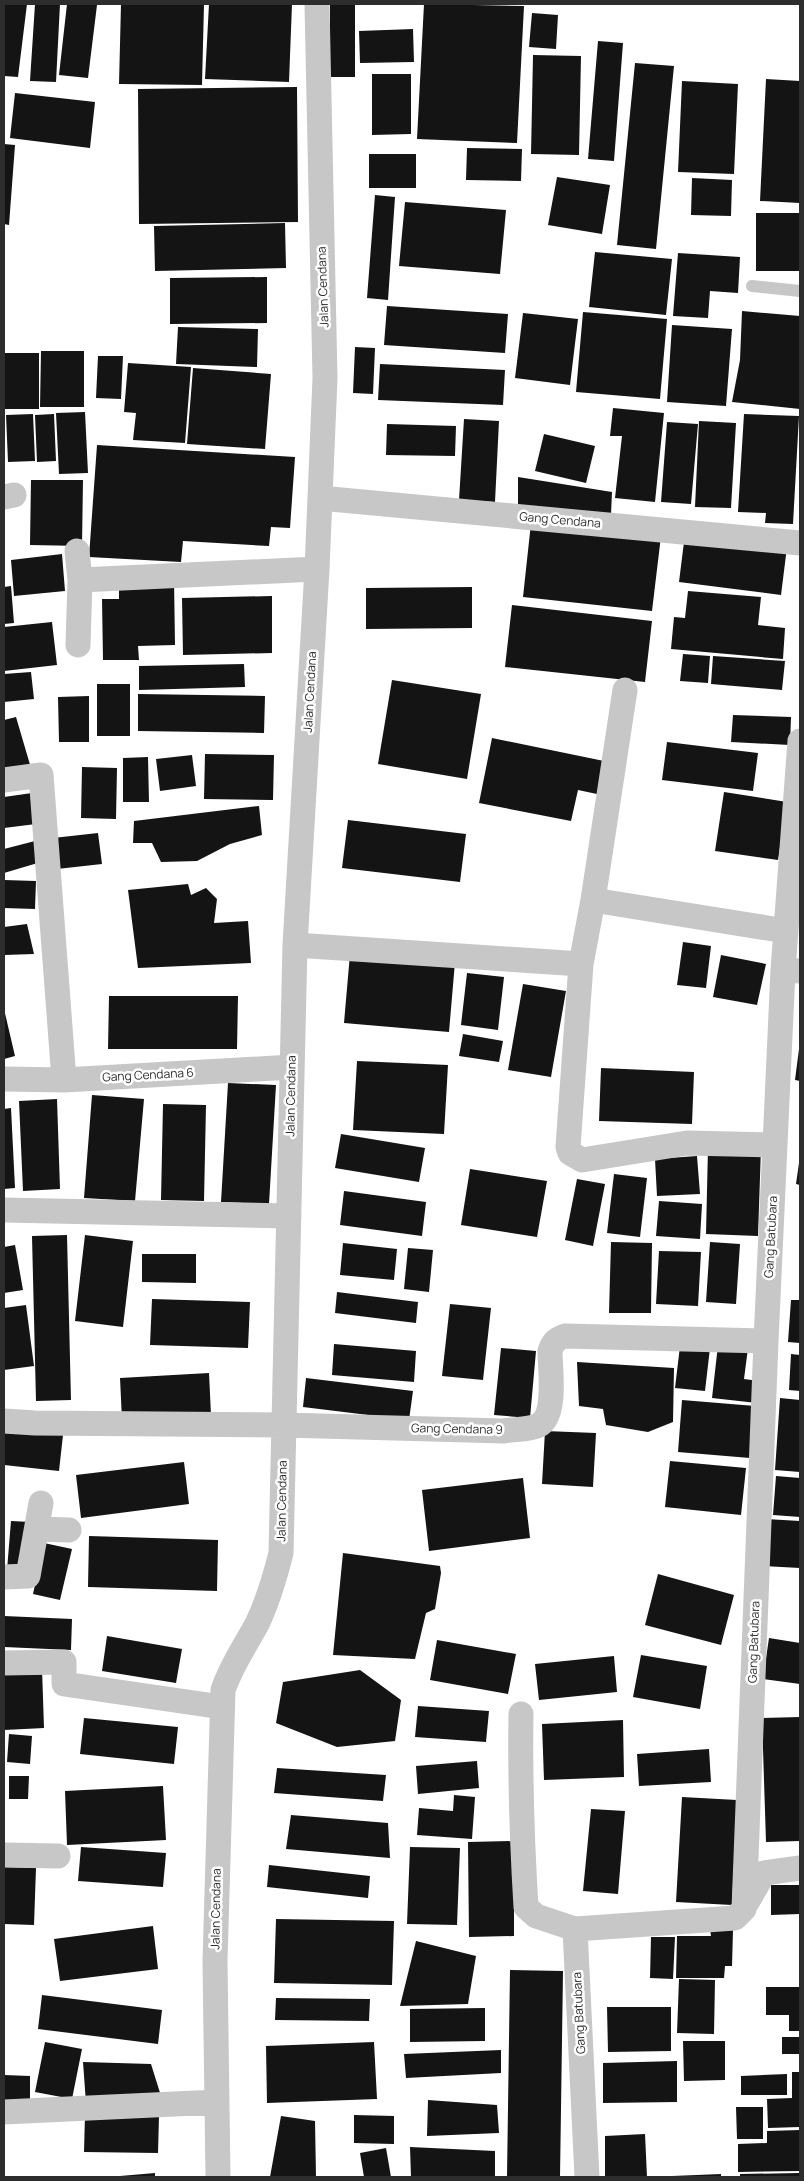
<svg xmlns="http://www.w3.org/2000/svg" width="804" height="2181" font-family="Manrope,sans-serif">
<rect width="100%" height="100%" fill="#fff"/>
<path fill="#141414" d="M4 4H27L18 77 4 76Z
M35 4H60L56 82 30 81Z
M67 4 97 5 88 78 59 75Z
M121 4H204L202 85 119 84Z
M209 4H292L289 82 205 79Z
M330 4H355V77H330Z
M424 4 524 6 517 143 417 139Z
M532 13 558 15 556 49 529 47Z
M413 29 414 62 360 63 359 31Z
M598 41 623 43 614 161 588 159Z
M533 55 581 56 579 155 531 154Z
M635 63 674 66 656 249 617 245Z
M372 74H411V134L372 135Z
M766 79 800 81V203L760 201Z
M682 81 738 84 734 174 678 172Z
M297 87 298 222 139 224 138 89Z
M15 93 95 102 90 148 10 138Z
M4 144 15 145 9 225 4 224Z
M467 148 522 149 521 181 466 180Z
M369 154H416V188H369Z
M557 177 610 185 602 234 548 225Z
M692 178 732 180 731 216 691 215Z
M375 195 395 197 388 300 367 298Z
M405 202 506 210 500 274 399 266Z
M756 213H800V271H756Z
M285 223 286 268 155 271 154 226Z
M595 252 672 259 666 315 589 307Z
M678 253 740 257 738 293 710 291 708 318 673 316Z
M267 277V323L170 324V278Z
M387 306 508 314 505 353 384 345Z
M742 311 800 316V409L732 402 740 360Z
M583 312 667 319 660 399 576 392Z
M523 313 578 319 570 385 515 378Z
M672 325 732 329 726 406 667 402Z
M178 327 258 329 257 367 176 364Z
M355 347 375 348 373 394 353 393Z
M41 351H84V407H40Z
M4 353H39V409H4Z
M98 356H123L121 399 96 398Z
M128 363 191 367 185 443 133 440 136 413 124 412Z
M380 364 505 370 503 405 378 400Z
M193 368 271 374 265 449 187 444Z
M613 408 664 413 655 502 615 498 622 436H610Z
M85 412 88 473 59 474 56 413Z
M33 414 35 461 8 462 6 415Z
M54 414 56 461 37 462 35 415Z
M744 414 799 416 793 524 765 523 766 513 738 512Z
M464 419 499 421 495 502 459 500Z
M699 421 736 423 731 508 695 507Z
M667 422 698 424 691 504 661 502Z
M387 424 456 426 455 456 386 455Z
M544 434 595 446 586 483 535 471Z
M97 445 295 457 290 528 271 527 269 546 183 541 181 562 89 557Z
M518 477 612 492 611 515 518 505Z
M31 480H83L82 546 30 545Z
M531 523 661 536 652 611 523 597Z
M685 534 787 547 781 595 679 582Z
M62 554 65 591 14 596 11 560Z
M174 579 175 645 138 646 139 660H103L102 599H119V580Z
M11 586 14 623 4 624V587Z
M472 587V628L366 629V588Z
M688 591 761 597 758 625 785 628 783 659 671 649 674 617 685 618Z
M272 596V653L183 655 182 598Z
M512 605 652 621 645 682 505 667Z
M52 622 57 665 4 671V627Z
M683 654 710 656 708 683 680 681Z
M713 656 785 661 782 690 711 684Z
M244 664 245 687 139 690V666Z
M31 672 34 699 4 702V674Z
M392 680 481 694 467 779 378 764Z
M97 684H130V736H97Z
M138 694 265 696 264 733 138 731Z
M89 696V742H59L58 697Z
M733 715 791 717 790 745 731 742Z
M16 717 31 768 4 775V720Z
M492 738 604 761 597 794 578 790 571 821 479 803Z
M667 742 758 753 753 791 662 780Z
M205 754 274 755 273 800 204 799Z
M192 755 196 786 160 791 156 759Z
M148 757 149 802H123V758Z
M82 767 117 768 116 819 81 818Z
M724 792 787 802 778 860 715 851Z
M32 793 36 824 4 828V797Z
M259 806 262 835 230 844 197 861 161 862 152 843H133L134 821Z
M348 820 466 834 460 882 342 868Z
M98 833 102 864 57 869 53 838Z
M35 841 41 862 4 873V849Z
M4 880 36 881 35 909 4 908Z
M188 884 191 895 206 888 217 899 214 923 248 921 251 963 138 968 128 890Z
M27 924 34 954 4 955V927Z
M683 942 711 946 706 988 677 985Z
M350 954 455 962 449 1032 344 1023Z
M721 955 766 964 757 1005 713 997Z
M467 973 504 977 498 1030 461 1025Z
M523 984 566 991 551 1077 508 1070Z
M109 996H238L237 1049H108Z
M4 1009 15 1056 4 1059Z
M463 1034 503 1041 499 1062 459 1056Z
M799 1049H800V1081L795 1080Z
M357 1061 448 1065 444 1134 353 1130Z
M601 1068 694 1072 692 1124 599 1121Z
M228 1083 276 1085 269 1204 221 1202Z
M92 1095 144 1099 135 1201 84 1198Z
M57 1099 60 1189 23 1191 19 1101Z
M163 1104 206 1105 204 1201 161 1200Z
M11 1108 15 1188 4 1189V1109Z
M341 1134 425 1148 419 1182 335 1168Z
M708 1147 761 1148 758 1236 706 1234Z
M697 1156 700 1194 657 1196 655 1159Z
M799 1163H800V1185L796 1184Z
M470 1169 547 1181 537 1237 461 1225Z
M614 1174 647 1178 640 1237 607 1233Z
M577 1179 605 1184 593 1246 565 1240Z
M344 1191 426 1202 422 1236 340 1225Z
M659 1201 702 1204 700 1239 656 1236Z
M67 1235 71 1400 36 1401 32 1236Z
M85 1235 133 1241 123 1327 75 1321Z
M611 1242 652 1243 651 1313H609Z
M710 1242 740 1244 736 1304 706 1302Z
M343 1243 397 1249 394 1280 340 1275Z
M15 1245 23 1290 4 1293V1247Z
M408 1248 433 1250 429 1292 404 1289Z
M659 1251 701 1252 698 1306 656 1304Z
M142 1254H196V1283L142 1282Z
M337 1292 418 1302 416 1323 335 1313Z
M152 1299 250 1302 248 1348 150 1345Z
M791 1300H800V1343L788 1342Z
M450 1304 491 1308 483 1380 442 1376Z
M26 1305 34 1366 4 1370V1308Z
M334 1344 416 1351 414 1382 332 1375Z
M718 1345 748 1348 744 1379 759 1381 757 1403 712 1398Z
M680 1346 710 1348 705 1391 675 1388Z
M501 1348 536 1351 530 1418 494 1415Z
M791 1354 800 1355V1391L789 1390Z
M577 1362 674 1368 673 1422 648 1432 606 1425 603 1409 579 1406Z
M209 1373 211 1415 122 1420 120 1378Z
M306 1378 413 1391 409 1420 303 1407Z
M780 1398 800 1400V1472L775 1470Z
M682 1400 755 1406 750 1458 678 1452Z
M4 1429 63 1435 59 1471 4 1465Z
M545 1431 596 1433 593 1487 542 1484Z
M670 1461 746 1468 741 1515 665 1507Z
M184 1462 189 1504 81 1518 76 1475Z
M776 1476 800 1478V1517L773 1515Z
M523 1478 530 1538 429 1551 422 1490Z
M766 1519 800 1521V1568L763 1566Z
M11 1521 31 1522 27 1572 7 1570Z
M89 1536 218 1540 217 1591 88 1587Z
M44 1543 72 1549 60 1600 33 1594Z
M343 1553 440 1566 441 1573 435 1609 426 1613 415 1659 333 1655Z
M658 1574 734 1595 721 1645 645 1625Z
M4 1616 72 1619 71 1650 4 1647Z
M107 1636 182 1649 176 1683 102 1671Z
M769 1638 800 1643V1684L763 1679Z
M437 1640 516 1654 508 1694 430 1680Z
M641 1655 707 1666 700 1709 633 1697Z
M614 1656 617 1692 539 1700 535 1664Z
M42 1668 44 1728 4 1730V1669Z
M360 1670 401 1700 395 1741 337 1747 276 1723 283 1682Z
M418 1706 489 1711 486 1742 415 1737Z
M800 1717V1841L766 1842 762 1718Z
M84 1718 178 1727 174 1764 80 1754Z
M623 1720 624 1777 544 1780 542 1724Z
M9 1734 32 1736 30 1764 7 1762Z
M709 1749 711 1782 639 1786 637 1754Z
M477 1761 479 1788 418 1794 416 1766Z
M277 1768 386 1775 383 1801 274 1793Z
M9 1776H29L28 1799H9Z
M163 1786 166 1840 67 1845 65 1791Z
M454 1795 475 1797 472 1839 417 1835 419 1808 453 1811Z
M682 1797 737 1800 732 1905 676 1902Z
M591 1809 625 1811 618 1894 583 1891Z
M291 1815 388 1823 390 1858 286 1849Z
M514 1841V1936L469 1937 468 1842Z
M81 1847 166 1853 163 1887 78 1881Z
M410 1847 460 1848 457 1925 407 1924Z
M269 1865 370 1876 368 1898 267 1887Z
M4 1867 36 1868 34 1925 4 1924Z
M771 1885H800V1914L771 1915Z
M276 1919 394 1921 392 1985 274 1983Z
M153 1926 158 1969 60 1981 54 1939Z
M710 1929 733 1930 732 1966H725L724 1978H676L677 1936H711Z
M651 1937H675L673 1979 650 1978Z
M416 1941 476 1956 468 2004 400 2006Z
M510 1970 563 1971 560 2177H507Z
M679 1979 715 1980 714 2034 677 2033Z
M766 1987H800V2031H789V2015H766Z
M42 1995 162 2010 158 2044 38 2029Z
M276 1998 370 1999 369 2021 275 2020Z
M607 2007H671V2051L608 2052Z
M485 2008V2041L410 2042V2009Z
M782 2037H800V2054H782Z
M683 2041H725V2080L684 2081Z
M45 2042 82 2049 72 2099 35 2092Z
M374 2042 377 2099 267 2103 266 2046Z
M501 2050V2073L406 2078 404 2054Z
M677 2061V2102L603 2103V2063Z
M83 2062 151 2064 161 2096 86 2103Z
M792 2072H800V2127L768 2128 767 2099 792 2098Z
M787 2074V2095H741V2076Z
M4 2075 30 2076V2107L4 2106Z
M428 2100 497 2105 499 2133 427 2136Z
M736 2107H763V2139H737Z
M85 2115 159 2116 158 2153 84 2152Z
M354 2115 394 2116V2144L354 2143Z
M281 2116 315 2121 316 2177H270Z
M800 2130V2171L738 2172V2144L767 2143V2131Z
M645 2134 647 2177H605V2136Z
M410 2147 495 2151V2177H411Z
M386 2148 391 2177H364L360 2153Z
M155 2173V2177H120V2176Z
M800 2173V2177H740V2174Z
M721 2174V2177H672V2176Z"/>
<g fill="none" stroke-linecap="round" stroke-linejoin="round">
<path stroke="#c7c7c7" stroke-width="12" d="M752 286 800 291"/>
<path stroke="#c7c7c7" stroke-width="25" d="M4 497 14 495
M320 498 800 543
M77 551 80 580 317 569
M78 645 80 580
M625 690 593 900 786 931
M4 780 41 775 64 1080
M593 900 581 964 568 1147 570 1153 582 1160 687 1143 775 1145
M295 945 581 964
M783 970 800 741
M4 1079 64 1080 292 1067
M4 1210 289 1216
M4 1421 35 1423 284 1425 504 1431C514 1429 530 1430 539 1425 557 1415 550 1369 550 1351 553 1342 556 1339 565 1336L766 1341
M37 1529 69 1530
M4 1577 28 1576 41 1503
M4 1663 64 1662V1684L222 1707
M521 1714C520 1779 522 1842 526 1907L536 1916 575 1929
M4 1855 58 1856
M746 1904 764 1873 800 1868
M4 2112 217 2102
M218 2177 215 1961 223 1690C231 1666 245 1646 257 1624 268 1601 275 1577 281 1553L295 945 317 569 325 378 317 4
M587 2177 575 1929 735 1918 744 1909 766 1341 783 970 800 971"/>
</g>
<g text-anchor="middle" stroke-width="5" stroke-linejoin="round" paint-order="stroke">
<g font-size="12" fill="#2d2d2d" stroke="#fff">
<text transform="translate(323 287) rotate(-92)" y="4">Jalan Cendana</text>
<text transform="translate(560 520) rotate(5)" y="4">Gang Cendana</text>
<text transform="translate(310 692) rotate(-87)" y="4">Jalan Cendana</text>
<text transform="translate(148 1075) rotate(-3)" y="4">Gang Cendana 6</text>
<text transform="translate(291 1096) rotate(-89)" y="4">Jalan Cendana</text>
<text transform="translate(771 1237) rotate(-87)" y="4">Gang Batubara</text>
<text transform="translate(457 1429) rotate(1)" y="4">Gang Cendana 9</text>
<text transform="translate(282 1501) rotate(-89)" y="4">Jalan Cendana</text>
<text transform="translate(754 1642) rotate(-88)" y="4">Gang Batubara</text>
<text transform="translate(216 1909) rotate(-89)" y="4">Jalan Cendana</text>
<text transform="translate(579 2013) rotate(-93)" y="4">Gang Batubara</text>
</g>
</g>
<rect width="804" height="2181" fill="none" stroke="#2d2d2d" stroke-width="10"/>
</svg>
